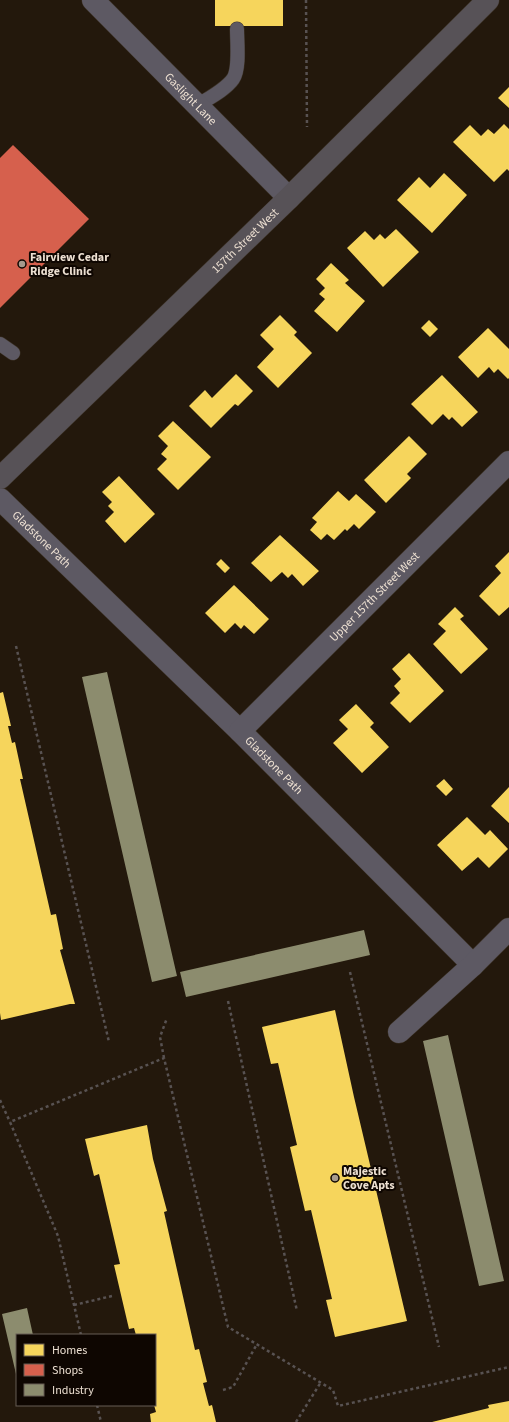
<svg xmlns="http://www.w3.org/2000/svg" width="509" height="1422" font-family="'Source Sans 3',sans-serif">
<rect width="100%" height="100%" fill="#23180c"/>
<path fill="#f6d55c" d="M215 0H283V26H215Z
M509 87V108L498 98Z
M504 124 509 129V171L507 169 494 182 453 142 470 125 481 136 488 129 494 134Z
M444 173 467 195 432 233 397 200 419 177 430 188Z
M396 229 419 252 383 287 347 248 365 231 374 240 380 234 385 239Z
M331 263 349 280 345 283 365 301 337 332 314 311 325 299 319 294 325 288 316 279Z
M280 315 297 332 294 335 312 353 278 388 257 367 274 349 260 335Z
M429 320 438 329 430 337 421 328Z
M488 328 509 349V378L508 379 498 369 494 373 489 367 478 378 458 357Z
M236 374 253 391 238 406 235 404 211 428 189 406 205 390 212 398Z
M442 375 478 412 462 427 452 417 449 420 443 414 432 425 411 404Z
M173 421 211 457 178 490 157 469 167 459 161 454 168 446 158 436Z
M409 436 427 454 407 474 411 478 386 503 364 480Z
M119 476 155 514 125 543 105 521 114 512 108 506 112 502 102 492Z
M338 491 349 501 356 494 376 512 359 529 354 524 347 531 345 529 334 540 327 534 321 540 310 530 317 522 312 518Z
M280 535 319 571 303 586 292 574 288 578 282 572 271 582 251 563Z
M509 552V607L499 616 479 596 501 573 495 566Z
M221 559 230 568 225 573 216 564Z
M234 585 269 619 254 634 244 625 241 629 235 623 225 633 205 613Z
M455 607 464 616 460 619 488 649 461 674 433 644 446 631 438 624Z
M409 653 444 691 410 723 390 703 400 693 394 686 401 679 392 669Z
M3 692 11 726H8L12 743 15 742 23 779H20L51 915 56 914 63 949 60 950 75 1004H70L1 1020 0 1013V693Z
M356 704 374 723 370 727 389 747 362 773 333 743 348 729 339 720Z
M444 779 453 789 446 796 436 786Z
M509 787V823L491 806Z
M467 817 485 835 490 830 508 849 489 868 478 857 462 871 437 845Z
M335 1010 354 1097 407 1321 335 1337 326 1300 332 1299 311 1210 305 1211 290 1147 297 1145 278 1063 271 1064 262 1027Z
M147 1125 153 1159 167 1211 164 1212 195 1350 199 1349 207 1382 203 1383 209 1406 212 1405 216 1422H151L150 1414 156 1412 154 1405H155V1335H136L134 1328 129 1329 114 1265 120 1264 99 1174 94 1176 85 1139Z
M509 1401V1422H432L489 1408 488 1405Z"/>
<path fill="#d6604d" d="M13 145 89 219 0 308V158Z"/>
<path fill="#8c8c6e" d="M107 672 177 976 152 982 82 677Z
M364 930 370 955 186 997 180 972Z
M448 1035 504 1281 479 1286 423 1041Z
M27 1308 33 1335H17L16 1374 2 1314Z"/>
<g fill="none" stroke-linecap="round" stroke-linejoin="round">
<g stroke="#3e3429" stroke-width="15">
<path id="lane" d="M198 105C209 98 225 90 233 79 240 69 237 42 237 29
M0 344 13 353"/>
</g>
<g stroke="#3e3429" stroke-width="23">
<g id="street">
<path id="s1" d="M93 0 289 198"/>
<path id="s2" d="M0 499 240 731 473 965"/>
<path id="s3" d="M240 731 509 462"/>
<path d="M399 1032 473 965 509 929"/>
</g>
</g>
<g stroke="#3e3429" stroke-width="23">
<g id="secondary">
<path id="s4" d="M0 478 289 198 488 0"/>
</g>
</g>
<path stroke="#585252" stroke-width="2.5" stroke-dasharray="3 3" stroke-linecap="butt" d="M306 0 307 127
M16 646 109 1042
M350 972 439 1347
M228 1001 297 1311
M164 1058 160 1037 167 1018
M0 1100 10 1122
M74 1305 112 1296
M81 1335 58 1236 10 1122 164 1058 228 1327 333 1390 338 1406 509 1367
M223 1390 233 1387 257 1344
M97 1405 101 1422
M296 1422 321 1382"/>
<use href="#lane" stroke="#5d5963" stroke-width="14"/>
<use href="#street" stroke="#5d5963" stroke-width="22"/>
<use href="#secondary" stroke="#575257" stroke-width="22"/>
</g>
<g fill="#a69a8d" stroke="#0e0601" stroke-width="1.5">
<circle cx="22" cy="264" r="4"/>
<circle cx="335" cy="1178" r="4"/>
</g>
<g text-anchor="middle" stroke-width="4" stroke-linejoin="round" paint-order="stroke">
<g font-size="12" fill="#ede0d2" stroke="#0e0601">
<text dy="4" stroke="none"><textPath href="#s1" startOffset="139">Gaslight Lane</textPath></text>
<text dy="4" stroke="none"><textPath href="#s4" startOffset="341">157th Street West</textPath></text>
<text dy="4" stroke="none"><textPath href="#s2" startOffset="58">Gladstone Path</textPath></text>
<text dy="4" stroke="none"><textPath href="#s3" startOffset="190">Upper 157th Street West</textPath></text>
<text dy="4" stroke="none"><textPath href="#s2" startOffset="382">Gladstone Path</textPath></text>
</g>
<g font-size="12" font-weight="bold" fill="#ede0d2" stroke="#0e0601" text-anchor="start">
<text x="30" y="261">Fairview Cedar<tspan x="30" dy="14">Ridge Clinic</tspan></text>
<text x="343" y="1175">Majestic<tspan x="343" dy="14">Cove Apts</tspan></text>
</g>
</g>
<rect x="16" y="1334" width="140" height="72" fill="#0e0601" stroke="#675d55"/>
<rect x="24" y="1344" width="20" height="12" fill="#f6d55c" stroke="#675d55"/>
<text x="52" y="1354" font-size="12" fill="#ede0d2">Homes</text>
<rect x="24" y="1364" width="20" height="12" fill="#d6604d" stroke="#675d55"/>
<text x="52" y="1374" font-size="12" fill="#ede0d2">Shops</text>
<rect x="24" y="1384" width="20" height="12" fill="#8c8c6e" stroke="#675d55"/>
<text x="52" y="1394" font-size="12" fill="#ede0d2">Industry</text>
</svg>
